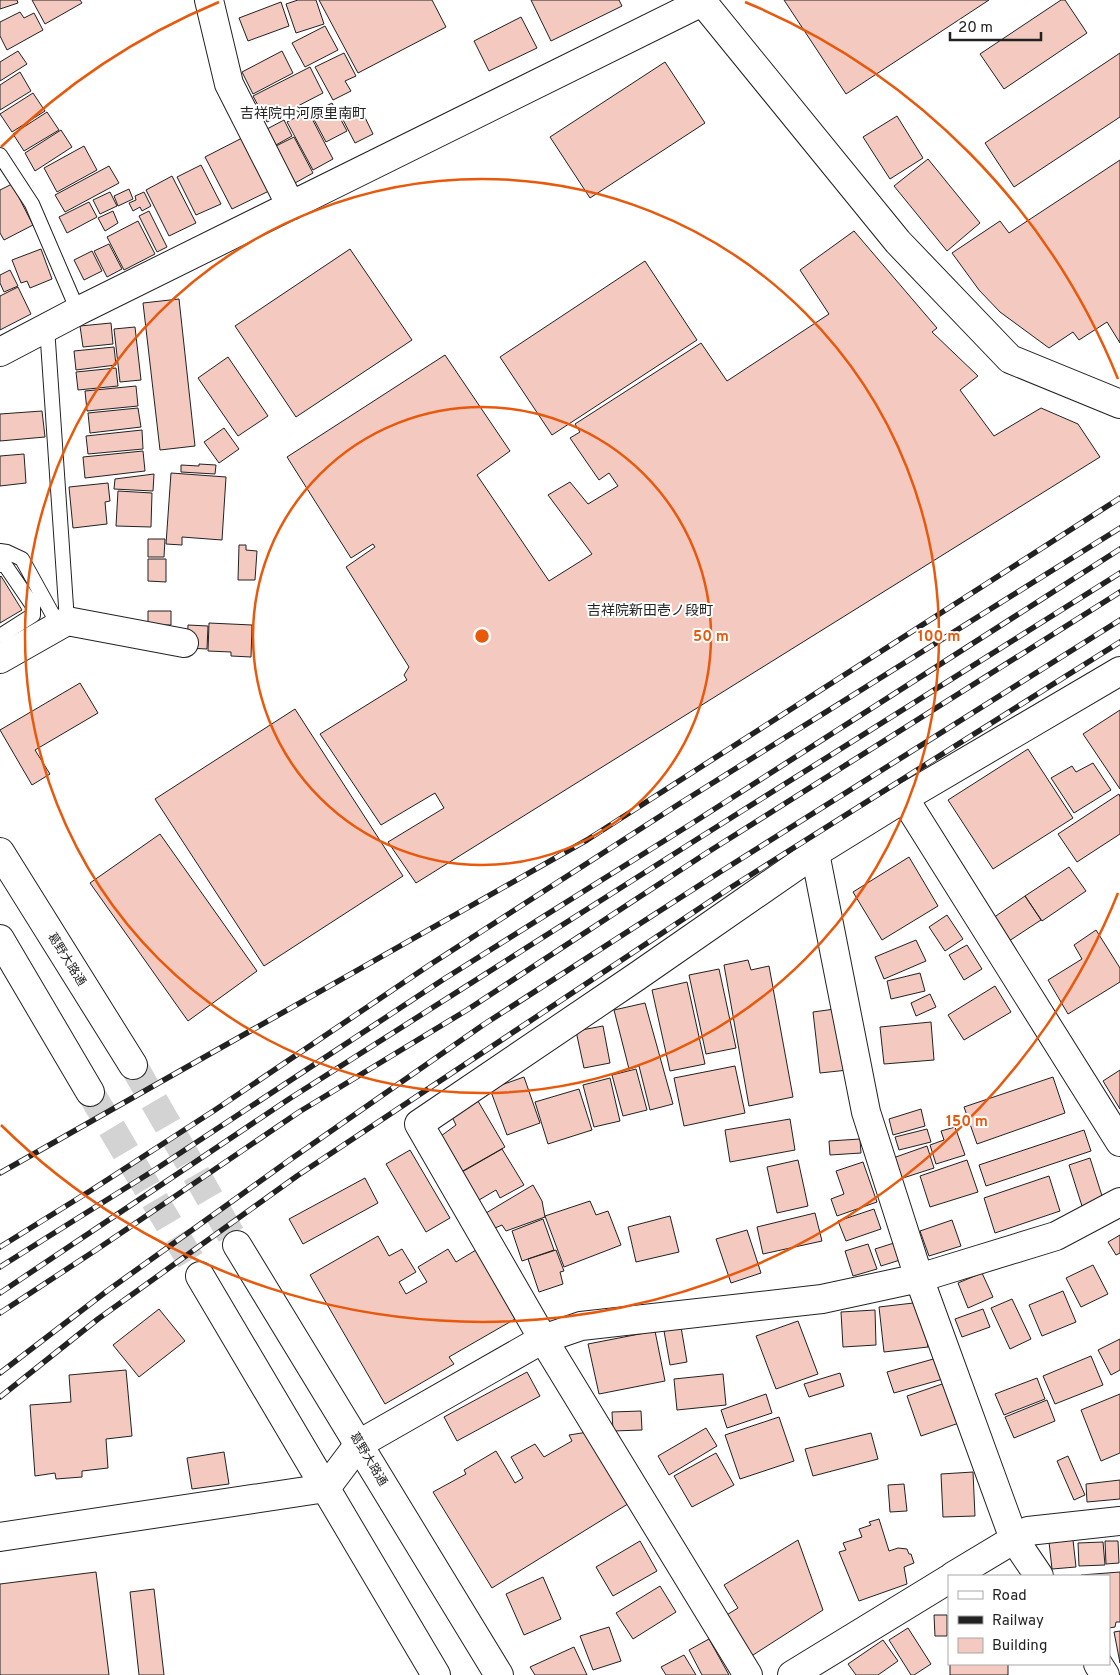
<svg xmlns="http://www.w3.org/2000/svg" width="1120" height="1675" font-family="Overpass,'Noto Sans JP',sans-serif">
<rect width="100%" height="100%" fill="#fff"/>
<path fill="#f3c9c0" stroke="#222" d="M0 0H17L18 3 0 9Z
M32 0H80L82 3 45 24Z
M298 0H316L324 24 296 33 286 4Z
M319 0H432L446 27 358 73Z
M531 0H619L622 6 551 41Z
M784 0H989L846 94Z
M1061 0H1065L1087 33 1004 89 980 54Z
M281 2 289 26 248 41 239 18Z
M20 12 24 18 34 13 43 30 7 50 0 36V22Z
M521 17 537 48 489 71 474 41Z
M325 26 338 50 305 67 292 43Z
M18 51 27 64 0 81V62Z
M282 51 293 73 253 94 242 72Z
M344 53 356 76 345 81 351 91 333 100 315 67Z
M1120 53V117L1014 187 985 143Z
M665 62 705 123 590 198 550 137Z
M310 67 323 93 267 122 253 96Z
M20 72 31 91 0 110V85Z
M33 93 45 111 12 132 0 114Z
M332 103 347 131 326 142 311 114Z
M359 105 373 134 355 143 340 114Z
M308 111 333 159 313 170 287 122Z
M47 112 59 130 24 151 13 134Z
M897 116 923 158 890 179 863 137Z
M284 120 292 136 276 145 267 129Z
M61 130 72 147 35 171 25 153Z
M244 137 271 190 232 209 205 157Z
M294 137 313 173 295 183 276 146Z
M84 146 97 170 57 192 44 168Z
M928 159 980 223 947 251 894 186Z
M1120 160V343L1107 322 1079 340 1073 332 1049 348 1000 312 979 290 952 253 1000 221 1009 233Z
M201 165 221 204 196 215 177 177Z
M109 166 119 183 65 212 55 195Z
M172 176 196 223 169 236 146 190Z
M12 184 33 225 4 240 0 233V190Z
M129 189 133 199 118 206 114 196Z
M110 192 117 206 100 214 93 200Z
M144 192 151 206 142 211 140 207 133 211 129 203 136 200 135 196Z
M89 202 97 217 67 233 59 217Z
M113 211 118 223 105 231 98 218Z
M149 211 167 247 157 252 139 216Z
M138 221 155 254 124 270 107 237Z
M854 231 937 328 932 332 978 376 960 390 994 436 1041 408 1078 424 1100 457 416 883 388 842 444 808 435 793 381 825 320 734 407 680 404 675 409 667 346 567 375 547 373 544 351 558 287 457 445 355 510 451 477 475 549 581 592 554 548 495 570 482 588 504 618 486 609 473 599 480 570 438 580 432 575 424 701 343 727 381 829 314 800 270Z
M109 244 122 269 107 277 94 251Z
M41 249 52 279 30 288 27 281 21 283 12 260Z
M350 249 412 340 296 417 235 326Z
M92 251 102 271 84 280 74 260Z
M645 261 697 340 552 435 500 357Z
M10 270 18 286 4 292 0 283V275Z
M18 287 31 314 0 330V296Z
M179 299 195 446 160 450 143 303Z
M111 323 113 344 83 347 80 326Z
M135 327 141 380 120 382 114 329Z
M114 347 116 365 76 370 74 351Z
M228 357 268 416 238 436 198 378Z
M116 368 118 386 78 390 76 372Z
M136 386 138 406 87 411 85 391Z
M138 408 141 427 90 433 88 413Z
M42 411 45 437 0 441V414Z
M224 428 239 449 219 463 204 442Z
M142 430 143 449 88 454 86 436Z
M143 451 145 471 85 478 83 457Z
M24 454 26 483 0 486V456Z
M199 464 216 465 215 474 181 472V465L199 466Z
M171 473 226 477 222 540 182 537V545L166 544Z
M154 474 153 491 114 489 115 479Z
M108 483 110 501 105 502 107 524 73 528 69 487Z
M118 491 152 493 151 527 116 526Z
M148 539H165L164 557H148Z
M239 545H246V550L257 551 255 580H238Z
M148 559H166V582L148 581Z
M1 576 22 610 0 623V577Z
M148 611H171V625H148Z
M209 623 252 625 251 657 231 656V652L208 651Z
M188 625 208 626 207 649 187 648Z
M80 683 98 713 35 750 50 774 32 785 0 730Z
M295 709 403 876 264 966 155 799Z
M1120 710V789L1083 734Z
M1028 749 1073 818 993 869 948 800Z
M1093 763 1111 790 1074 813 1051 778 1072 766 1076 772Z
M1119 794 1120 797V834L1077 862 1058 834Z
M160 834 257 971 188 1021 90 883Z
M909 857 938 906 882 940 853 892Z
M1069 867 1086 891 1042 921 1025 896Z
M1025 896 1041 920 1006 943 990 920Z
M947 915 963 939 945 951 929 927Z
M1096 930 1120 968V982L1068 1014 1048 980 1082 959 1074 945Z
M916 940 926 961 884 979 875 957Z
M967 945 982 969 964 980 949 955Z
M748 960 751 970 769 966 793 1097 749 1106 724 965Z
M719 969 736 1048 706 1054 689 975Z
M920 973 925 991 891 999 887 981Z
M687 982 705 1064 670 1071 652 990Z
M995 986 1011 1012 964 1040 948 1015Z
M930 994 936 1007 916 1016 911 1003Z
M645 1003 673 1104 650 1110 639 1066 629 1069 614 1010Z
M842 1008 848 1070 820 1073 813 1012Z
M931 1022 934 1060 884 1064 880 1027Z
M603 1026 610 1063 584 1068 576 1031Z
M735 1066 745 1113 684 1126 674 1078Z
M636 1069 647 1110 623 1116 612 1075Z
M1120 1070V1109L1103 1081Z
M524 1077 540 1123 507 1135 490 1089Z
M1053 1077 1065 1113 977 1144 964 1107Z
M610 1078 620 1121 594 1127 583 1085Z
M579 1089 592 1130 548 1144 535 1102Z
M475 1096 505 1147 461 1172 441 1136 456 1125 449 1111Z
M921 1109 925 1126 893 1135 889 1119Z
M790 1119 795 1150 730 1162 725 1130Z
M955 1127 965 1155 936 1164 930 1145 944 1140 941 1131Z
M927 1129 931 1142 899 1150 895 1137Z
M1084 1130 1091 1151 986 1186 979 1165Z
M860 1139 861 1153 830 1155 829 1141Z
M927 1146 934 1168 900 1179 893 1158Z
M502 1149 524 1185 500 1198 496 1190 479 1200 462 1172Z
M410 1150 450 1218 426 1232 386 1164Z
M1090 1158 1103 1199 1082 1206 1069 1165Z
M798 1160 808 1206 777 1213 767 1167Z
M967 1160 978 1192 930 1207 920 1176Z
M863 1162 877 1202 837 1216 831 1199 844 1194 836 1171Z
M1049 1176 1060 1211 995 1233 984 1198Z
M365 1178 378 1203 303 1244 289 1219Z
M533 1185 542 1201 545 1217 506 1231 502 1225 495 1228 486 1213Z
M590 1201 596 1215 608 1211 621 1245 564 1267 545 1216Z
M874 1209 881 1229 846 1241 838 1221Z
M815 1213 822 1241 763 1254 757 1227Z
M670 1216 679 1252 636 1262 628 1227Z
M543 1219 554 1250 522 1261 512 1231Z
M952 1220 961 1246 929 1256 920 1231Z
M747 1230 761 1273 731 1283 716 1239Z
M1120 1235V1253L1116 1255 1108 1242Z
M378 1236 389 1256 402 1249 416 1272 399 1282 406 1294 427 1282 418 1267 448 1249 456 1262 476 1250 515 1319 449 1357 454 1364 385 1404 310 1275Z
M894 1243 900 1260 881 1266 875 1249Z
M868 1244 877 1269 853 1276 845 1251Z
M556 1250 564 1271 560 1272 563 1284 539 1292 528 1259Z
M1093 1265 1108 1294 1081 1307 1066 1278Z
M982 1273 993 1297 968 1308 958 1283Z
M1063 1291 1076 1322 1042 1336 1029 1305Z
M1012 1299 1031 1339 1010 1349 991 1308Z
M922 1302 928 1347 884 1352 879 1307Z
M159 1309 185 1341 139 1377 113 1345Z
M983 1309 990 1327 962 1337 955 1319Z
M875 1310 876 1345 843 1347 841 1312Z
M798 1321 818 1374 776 1389 756 1336Z
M681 1327 687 1362 670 1365 664 1331Z
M655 1331 665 1381 599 1394 588 1344Z
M1120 1339V1370L1111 1375 1098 1350Z
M1091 1356 1103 1385 1055 1404 1043 1376Z
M937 1358 943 1379 894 1393 887 1372Z
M126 1370 132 1436 106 1439 108 1468 82 1471V1477L56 1479 55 1473 35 1476 30 1405 71 1402 69 1375Z
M527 1372 540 1396 457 1441 444 1417Z
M840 1373 844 1386 809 1397 804 1384Z
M723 1374 726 1405 677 1410 674 1379Z
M1037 1378 1045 1399 1004 1415 995 1394Z
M948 1382 962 1422 921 1436 907 1396Z
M766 1394 772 1413 727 1428 721 1410Z
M1120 1394V1453L1101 1461 1081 1410Z
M1047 1400 1055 1421 1014 1438 1005 1417Z
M641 1411 642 1430 613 1431 612 1412Z
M779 1417 794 1461 740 1479 725 1435Z
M706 1428 717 1446 669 1475 658 1456Z
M588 1432 631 1502 492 1588 433 1492 466 1474 464 1470 496 1451 515 1483 523 1478 511 1457 535 1444 544 1457 572 1441 569 1435Z
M871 1433 878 1459 813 1476 805 1449Z
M224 1452 229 1484 192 1489 187 1458Z
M716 1453 734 1485 692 1507 674 1476Z
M1068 1456 1085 1495 1074 1500 1057 1461Z
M973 1472 975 1516 943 1517 941 1474Z
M1120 1480V1499L1087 1502 1086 1484Z
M904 1484 907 1511 890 1512 888 1485Z
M879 1519 889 1551 898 1548 907 1549 909 1554H911L914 1563 904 1567 907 1584 859 1601 839 1552 846 1550 843 1543 862 1537 859 1529 871 1525 869 1522Z
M798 1540 823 1610 750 1657 725 1616 738 1608 724 1585Z
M1073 1540 1076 1567 1052 1569 1049 1542Z
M640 1541 657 1571 613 1596 596 1567Z
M1105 1541H1118L1119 1563 1106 1564Z
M1103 1542 1105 1565 1079 1566 1078 1543Z
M96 1572 109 1675H0V1584Z
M1120 1572V1622H1116L1115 1627 1109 1628V1576H1082L1081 1575Z
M543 1577 561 1619 524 1635 506 1594Z
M660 1586 676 1612 633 1639 616 1613Z
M154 1589 164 1675H139L130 1592Z
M934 1615H947V1636H935Z
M609 1627 621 1661 593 1670 580 1636Z
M908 1628 931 1664 914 1675H911L889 1640Z
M1120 1631V1663L1114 1632Z
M709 1639 729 1675H702L689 1650Z
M883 1640 898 1661 878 1675H856L848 1664Z
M574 1647 587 1675H535L530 1667Z
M684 1655 696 1675H666L661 1667Z
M950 1664H1008V1675H950Z"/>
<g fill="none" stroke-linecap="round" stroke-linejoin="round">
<path stroke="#d3d3d3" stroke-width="28" stroke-dasharray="28 14" stroke-linecap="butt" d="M133 1065 237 1245
M90 1092 200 1276"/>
<g stroke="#222" stroke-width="16">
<path id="lane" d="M0 155 32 204 78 311
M47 327 67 621
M0 551 7 552 22 559 59 626
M0 565H5L33 606V615L0 636"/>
</g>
<g stroke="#222" stroke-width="30">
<path id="street" d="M209 0 229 84 291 206
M0 352 78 311 702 2
M0 659 67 621 184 643
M904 798 1120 1142
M815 853 866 1112 919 1278 1014 1539 1039 1576
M0 1537 326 1488 359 1444 543 1339 581 1326 822 1299 919 1278 1056 1236 1120 1202
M953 1576 1028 1531 1120 1521
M1098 1664 1105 1675
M748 1675 543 1339 419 1124 636 977 815 853 904 798 1120 671
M792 1675 949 1579"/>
</g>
<g stroke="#222" stroke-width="30">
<path id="secondary" d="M701 0 898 242 1010 359 1120 404"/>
</g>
<g stroke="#222" stroke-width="30">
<path id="primary" d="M0 852 133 1065
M0 939 90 1092
M237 1245 499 1675
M200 1276 436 1675"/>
</g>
<use href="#lane" stroke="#fff" stroke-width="14"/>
<use href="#street" stroke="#fff" stroke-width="28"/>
<use href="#secondary" stroke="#fff" stroke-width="28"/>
<use href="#primary" stroke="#fff" stroke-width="28"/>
<g stroke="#222" stroke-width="5.5">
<path id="rail" d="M0 1173 587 840 1120 498
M0 1247 90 1191 215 1110 431 964 679 804 1120 528
M0 1267 156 1169 444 979 691 824 1120 549
M0 1293 289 1099 699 838 1120 573
M0 1313 96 1250 299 1112 467 1010 708 852 1120 592
M0 1373 107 1291 291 1159 483 1025 720 872 1120 620
M0 1397 98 1319 297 1176 730 888 1120 642"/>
</g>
<use href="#rail" stroke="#fff" stroke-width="4" stroke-dasharray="11" stroke-linecap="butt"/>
</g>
<g fill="none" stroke="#e8590c" stroke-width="2.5">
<circle cx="482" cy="636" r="229"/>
<circle cx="482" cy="636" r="457"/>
<path d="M1118 893A686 686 0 0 1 1 1125M1 147A686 686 0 0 1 219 2M745 2A686 686 0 0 1 1118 379"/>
</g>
<g text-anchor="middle" stroke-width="4" stroke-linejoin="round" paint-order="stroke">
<g font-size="12" fill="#222" stroke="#fff">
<text transform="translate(67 959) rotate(58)" y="4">葛野大路通</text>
<text transform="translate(369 1459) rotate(59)" y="4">葛野大路通</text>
</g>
<g font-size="14" fill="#222" stroke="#fff">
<text x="303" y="118">吉祥院中河原里南町</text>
<text x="650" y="615">吉祥院新田壱ノ段町</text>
</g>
</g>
<circle cx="482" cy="636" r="8" fill="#e8590c" stroke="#fff" stroke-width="2.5"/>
<g font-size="15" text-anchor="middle" font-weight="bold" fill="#e8590c" stroke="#fff" stroke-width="4" stroke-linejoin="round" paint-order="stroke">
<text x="711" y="641">50 m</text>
<text x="939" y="641">100 m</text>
<text x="967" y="1126">150 m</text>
</g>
<rect x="948" y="1575" width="162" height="90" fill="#ffffff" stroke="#a7a7a7"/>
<rect x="958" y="1591" width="25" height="8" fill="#ffffff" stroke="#a7a7a7"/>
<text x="992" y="1600" font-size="15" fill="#222222">Road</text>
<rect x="958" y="1616" width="25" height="8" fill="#222222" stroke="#a7a7a7"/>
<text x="992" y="1625" font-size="15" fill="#222222">Railway</text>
<rect x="958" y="1638" width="25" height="15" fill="#f3c9c0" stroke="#a7a7a7"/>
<text x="992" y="1650" font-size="15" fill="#222222">Building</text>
<path d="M950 32v8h91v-8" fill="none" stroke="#222222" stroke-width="2.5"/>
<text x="958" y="32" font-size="15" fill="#222222" stroke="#ffffff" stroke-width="4" paint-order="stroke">20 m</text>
</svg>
